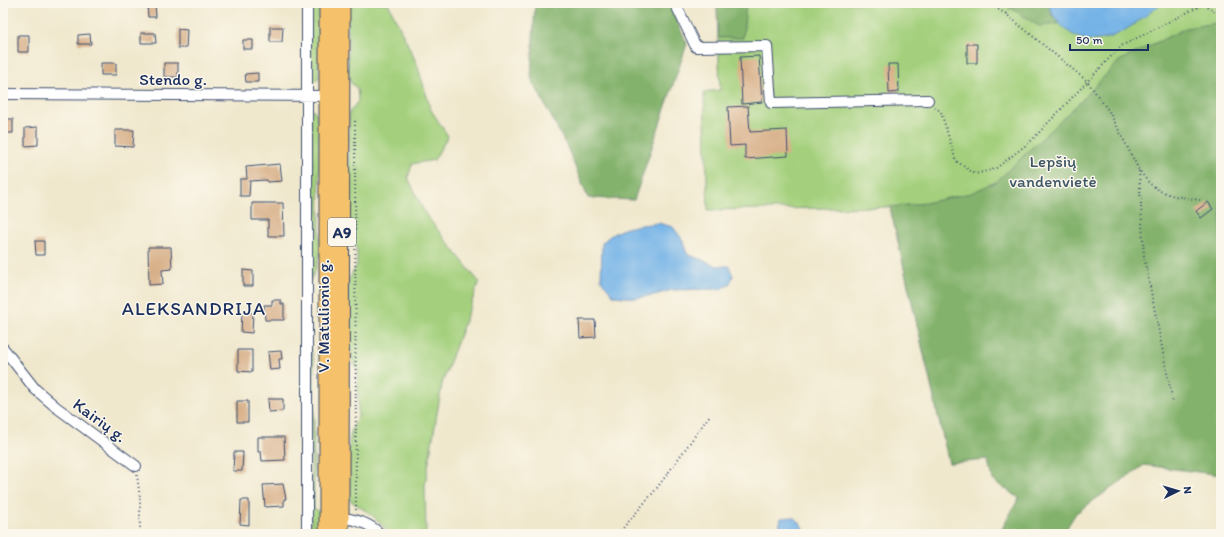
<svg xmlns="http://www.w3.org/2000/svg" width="1224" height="537" font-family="Itim,sans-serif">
<rect width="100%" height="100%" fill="#fbf7ec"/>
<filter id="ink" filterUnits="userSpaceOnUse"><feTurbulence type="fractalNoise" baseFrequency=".025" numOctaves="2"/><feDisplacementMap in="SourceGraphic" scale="8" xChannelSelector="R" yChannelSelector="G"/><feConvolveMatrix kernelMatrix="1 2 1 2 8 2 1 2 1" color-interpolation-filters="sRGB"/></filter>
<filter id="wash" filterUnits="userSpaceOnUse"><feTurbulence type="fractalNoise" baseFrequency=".012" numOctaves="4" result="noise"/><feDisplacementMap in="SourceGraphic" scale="16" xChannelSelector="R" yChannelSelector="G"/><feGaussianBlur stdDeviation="0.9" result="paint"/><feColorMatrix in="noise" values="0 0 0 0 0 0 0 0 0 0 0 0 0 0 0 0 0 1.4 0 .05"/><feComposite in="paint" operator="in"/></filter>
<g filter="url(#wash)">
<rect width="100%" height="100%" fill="#f0e8cd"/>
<path fill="#a4d07d" stroke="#60806e" d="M310 3H319V78L312 83 310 82Z
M348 3H388L417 64 431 110 448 136 434 160 412 164 408 178 426 215 479 282 442 384 425 485 426 534H390L372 515 351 501 349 496C349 472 344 437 358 417V370L354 366 348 341V281L357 265V249L348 232 349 113 358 101 357 88 351 83 348 75Z
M717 3H1221V431L949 463 890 207 708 210 704 92 720 90Z
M310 109 314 110 316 114 319 128 320 253 315 271 310 281 314 185Z
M311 349 314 361V509L320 511V534H311Z"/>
<path fill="#83b26c" stroke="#4f7065" d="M535 3H669L687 44 634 200 588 198 567 147 531 78Z
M717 3H746L743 38H718Z
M1003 3H1048L1052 15 1059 24 1039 26Z
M1221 22V475L1144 465 1076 513 1063 534H999L1019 498 992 480 988 460 949 463 890 207 925 203 971 193 996 182 1082 100 1119 61 1186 28Z"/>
<path fill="#74b3e7" stroke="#4871a2" d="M1048 3H1162C1137 22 1101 56 1069 32 1058 23 1052 16 1048 3Z
M658 223 673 227 682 239 687 254 717 266H729L733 276 729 285 720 289 672 290 654 295 636 298 614 296 601 280 602 243C619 226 635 226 658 223Z
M793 517 801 524 805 534H778L781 518Z"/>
<g id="blocks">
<path fill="#d7ae86" d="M147 3H155L156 17H148Z
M270 27H283L282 42H270Z
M178 29 187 30 186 48H178Z
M141 33H155L156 43H141Z
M90 34 91 44H78V35Z
M18 35H29V52H18Z
M243 40H253V49H243Z
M967 44H977V63H967Z
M759 56 762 102 742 104 740 57Z
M101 63H116V75H101Z
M164 63H178V77H164Z
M888 64H898L899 92 889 93Z
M258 73V82H246L245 74Z
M748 106 750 132 787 130 788 156 745 159V145L730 146 728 107Z
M3 119H13V133H3Z
M38 127V145L25 146V128Z
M115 130H134L133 147 115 146Z
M280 164 282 181 268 182 267 180 250 181 249 196H240V179H247L246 167Z
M1208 202 1213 209 1201 218 1196 211Z
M252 203H283L284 236H268V220H252Z
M35 241H44V255H36Z
M148 247H171L172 269 162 270 163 284 149 285Z
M243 270 253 271V286H243Z
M272 300H281V304H284V320H265L264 305H272Z
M242 312 253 313 252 333 241 332Z
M579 320H595L596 337 580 338Z
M238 350H252V372L238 371Z
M281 351 282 359H279L280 369 270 370 268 352Z
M268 399H283V411L269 412Z
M237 401H248V422H237Z
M258 437H284L285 460 262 461 261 452H258Z
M234 452H243L242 471H233Z
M283 484 286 499H284V506L265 507 263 485Z
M241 500H249V525L240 524Z"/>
</g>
</g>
<g filter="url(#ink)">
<use href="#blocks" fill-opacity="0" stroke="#3b4b6f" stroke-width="1"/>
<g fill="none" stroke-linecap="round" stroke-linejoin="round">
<g stroke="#3b4b6f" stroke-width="12">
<path id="minor" d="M675 3 696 47 767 46 771 103 928 100
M3 94 333 96
M3 348 35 389 56 407 136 466
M336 518C352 518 368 522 380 534
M307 534V3"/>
</g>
<g stroke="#3b4b6f" stroke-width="17">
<path id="highway" d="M327 534V3
M341 534 342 3"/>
</g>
<path stroke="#3b4b6f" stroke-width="2" stroke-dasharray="1 3" stroke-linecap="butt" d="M988 3 1006 14 1087 81 1110 113 1139 170 1149 183 1160 191 1174 196 1200 200
M1006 14 1013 3
M935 107 941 112 956 161 975 174 995 169 1030 142 1121 46 1204 4 1221 16
M355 121 356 511
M1139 171 1144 256 1173 403
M137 475 140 498V534
M618 534 657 488 710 415"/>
<use href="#minor" stroke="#fff" stroke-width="10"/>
<use href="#highway" stroke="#f5c16b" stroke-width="15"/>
</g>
</g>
<g text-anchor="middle" stroke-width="3" stroke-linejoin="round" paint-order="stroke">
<rect fill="#fbf7ec" stroke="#5e6b89" stroke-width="1" x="328" y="218" width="28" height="28" rx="3"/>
<g font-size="16" font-weight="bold" fill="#1b2f5e">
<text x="342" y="238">A9</text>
</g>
<g font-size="17" fill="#1b2f5e" stroke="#fbf7ec">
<text x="173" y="85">Stendo g.</text>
<text transform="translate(323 316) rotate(-90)" y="6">V. Matulionio g.</text>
<text transform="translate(100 420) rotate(36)" y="6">Kairių g.</text>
</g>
<g font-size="17" fill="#3d5766" stroke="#fbf7ec">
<text x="1053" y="167">Lepšių<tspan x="1053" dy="20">vandenvietė</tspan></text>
</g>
<g font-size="19" letter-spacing="1" fill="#1b2f5e" stroke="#fbf7ec">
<text x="194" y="315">ALEKSANDRIJA</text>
</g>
</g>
<rect width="1224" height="537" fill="none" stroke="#fbf7ec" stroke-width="16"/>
<g transform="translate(1178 491) rotate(85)" stroke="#fbf7ec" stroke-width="3" paint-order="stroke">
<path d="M0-3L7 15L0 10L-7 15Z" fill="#1b2f5e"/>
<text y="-6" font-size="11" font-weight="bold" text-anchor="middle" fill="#1b2f5e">N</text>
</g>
<path d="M1070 44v6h78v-6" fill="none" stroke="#1b2f5e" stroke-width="2"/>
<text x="1076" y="44" font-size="12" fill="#1b2f5e" stroke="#fbf7ec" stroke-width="3" paint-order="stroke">50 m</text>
</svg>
